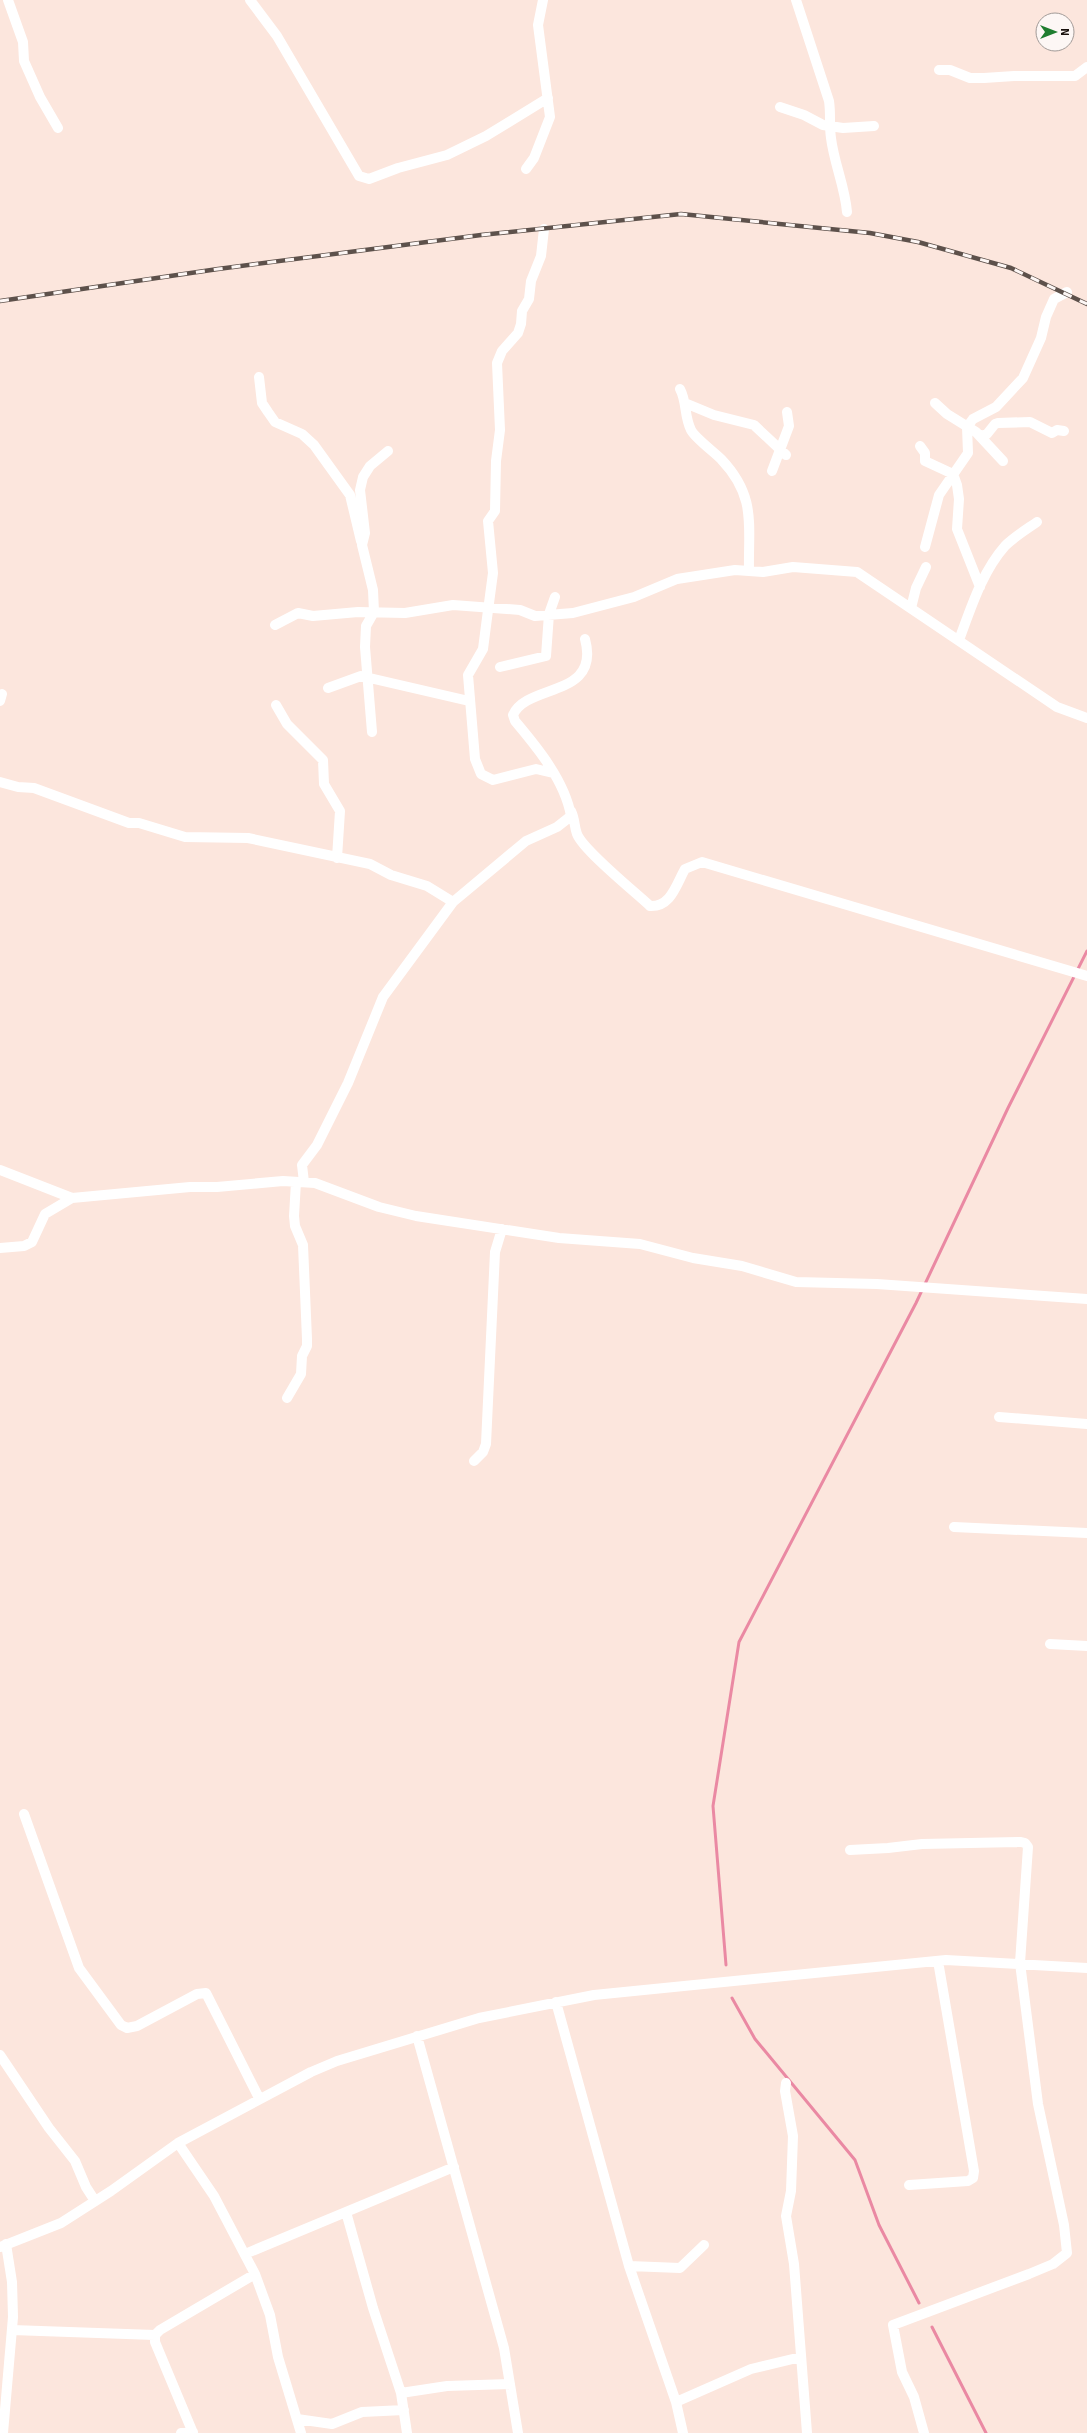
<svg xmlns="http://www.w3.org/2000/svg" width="1087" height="2433" font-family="Signika,sans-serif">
<rect width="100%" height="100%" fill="#fce6dd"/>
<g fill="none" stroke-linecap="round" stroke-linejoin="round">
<path stroke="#ea89a3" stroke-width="3" d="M726 1965 713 1806 739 1642 916 1303 1008 1108 1087 951
M732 1998 755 2039 855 2160 879 2225 919 2303
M932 2327 986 2433"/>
<path stroke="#fff" stroke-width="10" d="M8 0 23 42 24 61 40 97 58 128
M250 0 277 36 359 176 369 179 398 168 447 155 486 136 548 98
M796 0 829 101C831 114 829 125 831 138 834 163 845 187 847 212
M939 70H950L970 78H984L1014 76H1075L1087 67
M780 107 804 115 823 125 843 128 874 126
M526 169 534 158 550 117 538 25 543 0
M544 229 541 256 531 281 529 299 522 311 521 324 518 333 502 351 497 363 500 430 496 461 495 511 488 521 493 573 487 618 483 649 468 675 475 759 481 774 493 780 536 769 553 773
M259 377 262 403 268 412 275 422 302 434 314 445 350 495 361 541
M680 389C687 402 684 416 691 430 694 437 714 452 721 459 757 497 748 525 749 571
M685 403 714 415 754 425 786 455
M935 403 947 414 976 432 1003 461
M981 436 987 434 995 424 998 423 1030 422 1052 433 1057 430 1064 431
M920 446 925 453V461L953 474 957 485 959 499 957 529 980 587
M772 471 789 426 787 412
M925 547 939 495 968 453 967 427 973 419 996 407 1023 378 1041 338 1046 317 1054 299 1067 292
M911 608 916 588 926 567
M275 625 298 613 313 616 358 612 405 613 453 605 520 610 535 616 573 613 634 597 677 579 735 570 763 572 793 567 857 572 1057 707 1087 718
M959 640C971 608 982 572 1005 546 1014 537 1027 529 1037 522
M500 667 546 656 549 614 555 597
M328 688 361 676 469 701
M0 701 2 694
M276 705 287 724 323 760 324 784 340 811 337 858
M372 732 365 647 366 626 374 612 373 590 362 545 365 533 360 490 363 477 370 466 388 451
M0 782 18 787 34 788 129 823H139L185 837 248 838 370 864 391 875 427 886 453 902
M571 811C575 819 574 826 577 834 583 850 635 892 650 906 671 907 676 885 685 869L702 862 1087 976
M0 1170 72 1198
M304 1182 302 1165 317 1145 348 1083 383 997 453 902 526 841 557 827 571 816C565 781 537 747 515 721L513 715C527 683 601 698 585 639
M0 1248 24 1246 32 1242 45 1214 72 1198 190 1187H217L283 1181 315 1183 379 1207 416 1216 559 1238 640 1244 693 1258 742 1266 796 1282 877 1284 1087 1299
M287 1398 301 1374 302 1356 307 1346V1339L303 1245 295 1226 294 1216 296 1182
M999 1417 1087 1424
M474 1461 483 1452 486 1444 495 1252 502 1229
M954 1527 1087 1533
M1050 1644 1087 1646
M24 1814 79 1968 121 2025 127 2028 137 2026 197 1994 206 1993 259 2098
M850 1850 888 1848 922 1844 1021 1842 1025 1843 1028 1847 1020 1963 1038 2104 1064 2225 1067 2253 1053 2264 1029 2274 893 2325 902 2372 914 2397 924 2433
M556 2002 629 2266 676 2402 683 2433
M417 2036 504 2348 518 2433
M0 2055 49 2128 75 2161 86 2187 95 2201
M786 2083 785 2091 793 2136 791 2191 786 2216 794 2264 807 2433
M178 2143 214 2196 255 2274 270 2315 278 2357 301 2433
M909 2185 968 2181 973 2178 974 2171 938 1961
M346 2212 373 2308 401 2393 407 2433
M0 2247 61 2223 111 2191 178 2143 311 2072 337 2061 479 2018 594 1995 946 1960 1087 1968
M245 2254 454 2167
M629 2266 680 2268 704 2245
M12 2330 155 2335
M401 2393 447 2386 510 2384
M676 2402 751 2369 801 2357
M297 2419 332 2424 362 2412 404 2410
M3 2433 13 2317 12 2282 6 2244
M181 2433 193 2432
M193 2433 155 2342V2335L160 2330 255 2274"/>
<g stroke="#5d514b" stroke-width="4.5">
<path id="rail" d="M0 301 218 269 481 235 681 214 870 233 918 242 1011 268 1087 304"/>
</g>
<use href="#rail" stroke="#fdf7f5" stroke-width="3" stroke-dasharray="9" stroke-linecap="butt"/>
</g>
<g transform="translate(1055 32) rotate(90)"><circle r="19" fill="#fdf7f5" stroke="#a29b98"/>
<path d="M0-3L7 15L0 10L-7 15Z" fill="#1f7d2f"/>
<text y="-6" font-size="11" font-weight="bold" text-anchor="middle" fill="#19110d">N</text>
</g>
</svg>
